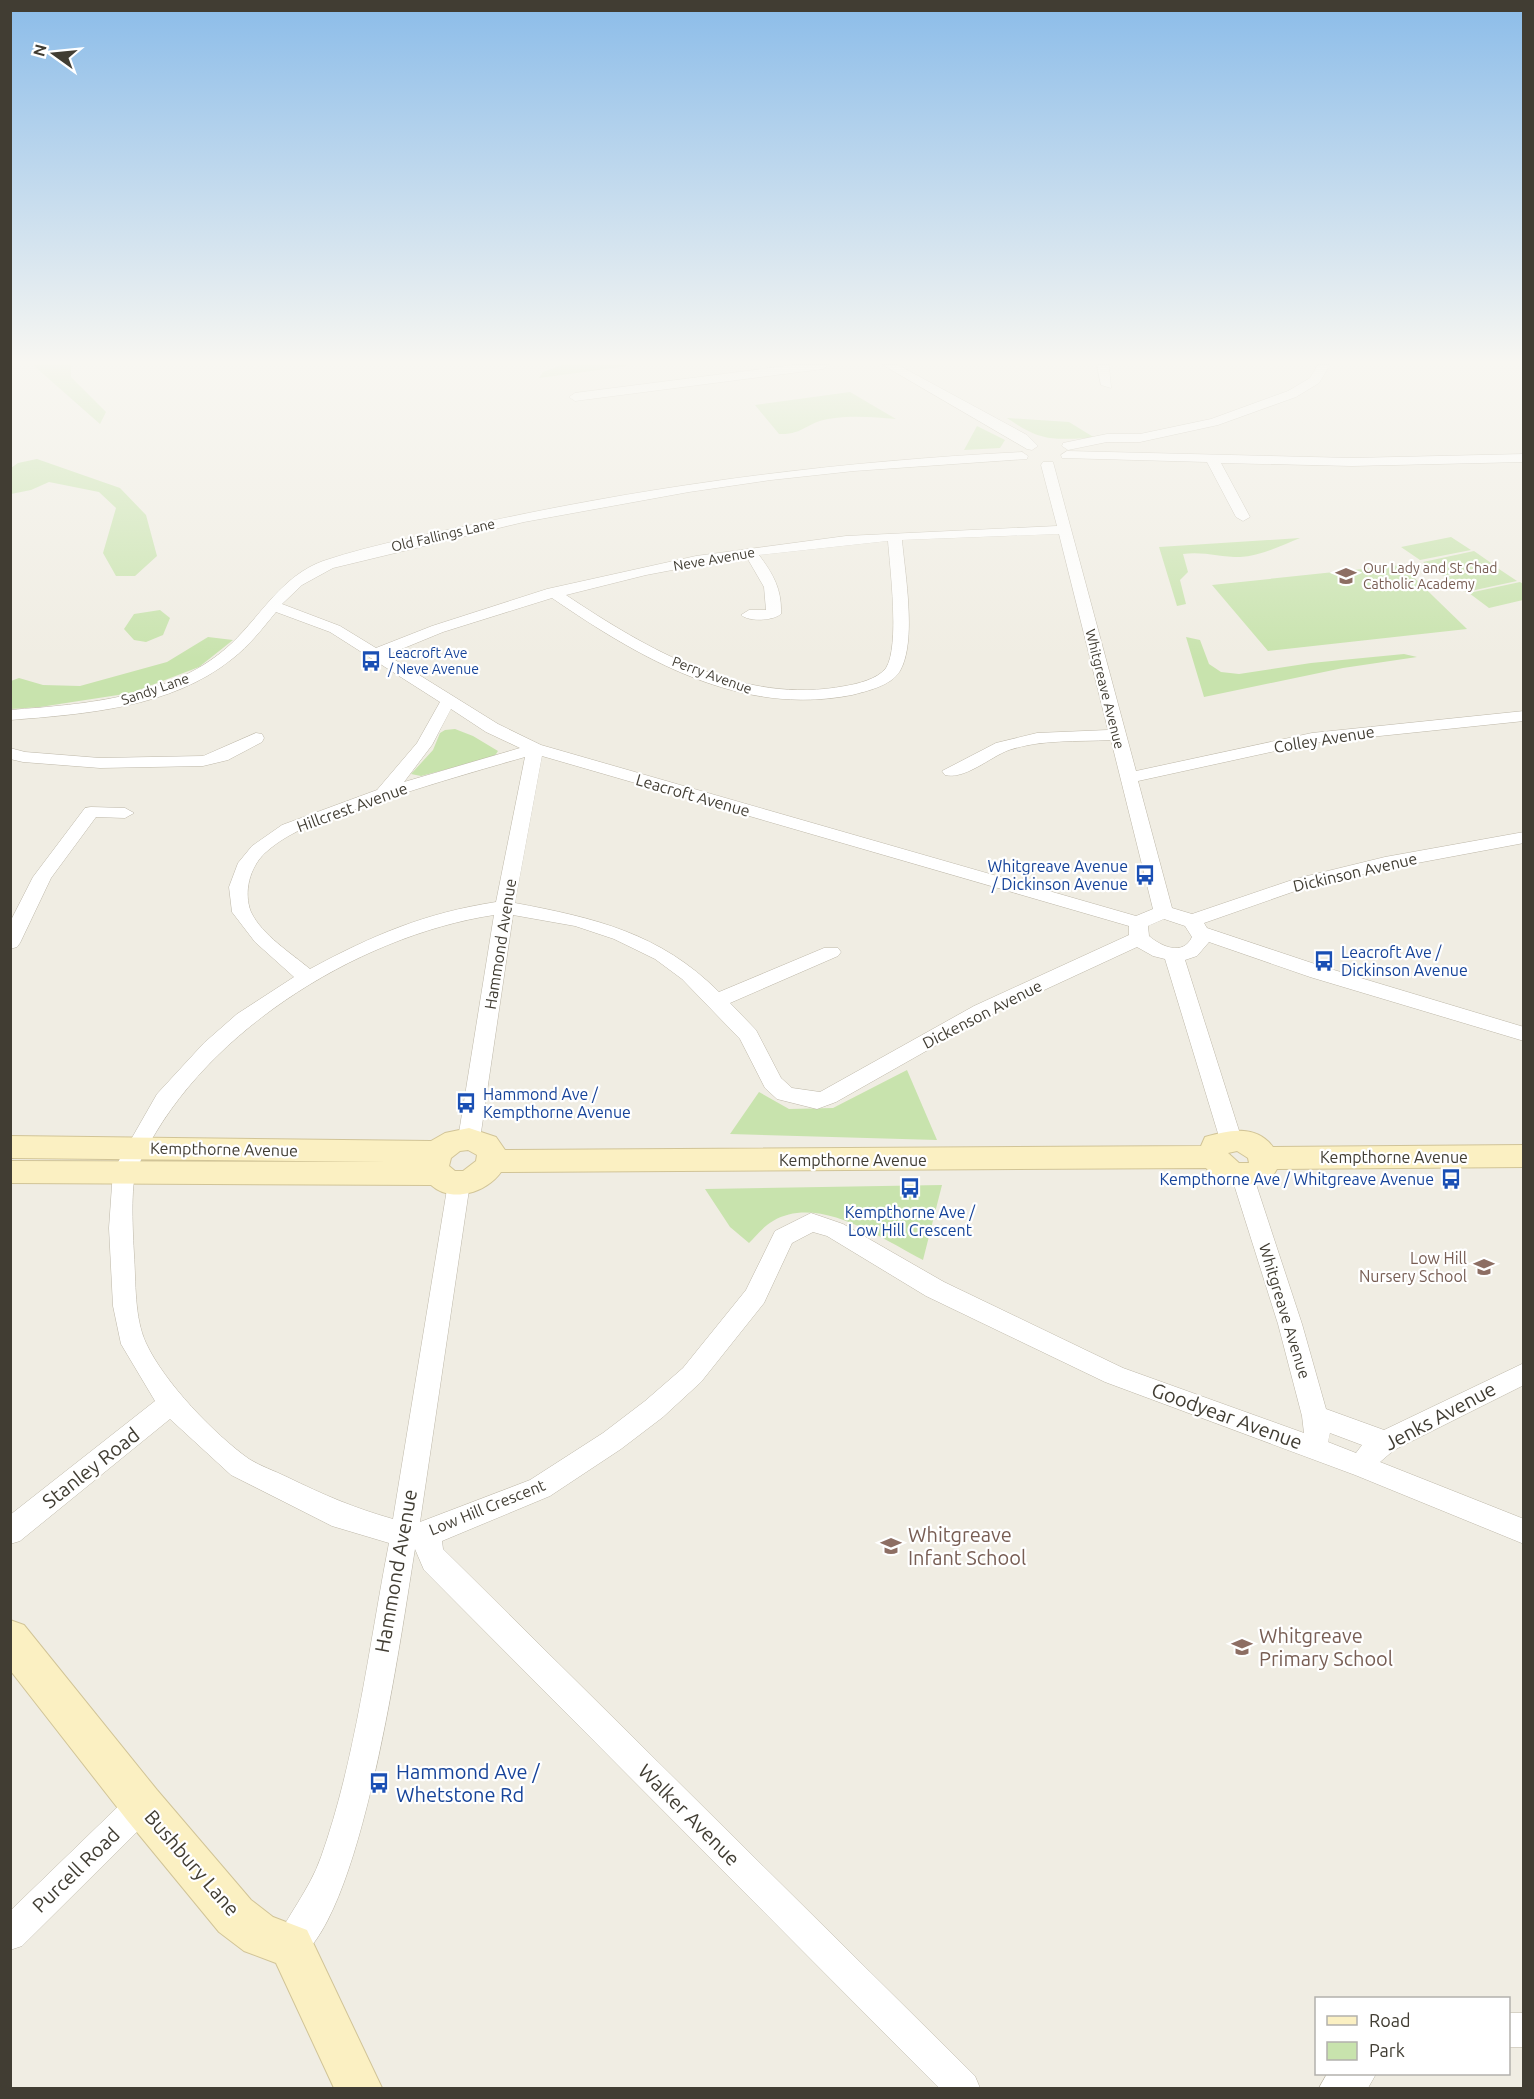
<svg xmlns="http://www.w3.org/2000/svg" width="1534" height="2099" font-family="Ubuntu,sans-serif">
<rect width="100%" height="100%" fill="#f0ede3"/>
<path fill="#c8e3ad" d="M33 365H71V377L106 412 100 424Z
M561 365H625L628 366 539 378 543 372Z
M850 392 896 419C874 417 851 415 828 419 808 422 803 435 779 434L755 405Z
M1007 418 1069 422 1095 438C1053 439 1043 443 1007 418Z
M977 426 1005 440 1000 448 964 450Z
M37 459 120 488 146 515 157 556 135 576H116L103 553 116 508 99 492 49 482 31 490 11 494V468L18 463Z
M1451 537 1471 550 1420 560 1401 547Z
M1300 538C1281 546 1260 556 1240 557 1220 557 1202 551 1183 554L1188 572 1180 580 1186 604 1177 606 1159 547Z
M1474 551 1494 565 1443 576 1423 562Z
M1401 565 1467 629 1268 651 1212 585Z
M1496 567 1517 581 1466 592 1445 577Z
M1520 582 1523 584V600L1489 608 1469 593Z
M160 610 170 618 163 635 146 642 134 640 124 629 134 614Z
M208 637 233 640 199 667 131 693 40 707 11 709V681L19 678 43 685 80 686 167 662Z
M1186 637 1200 640 1209 664 1221 672 1239 674 1311 663 1404 654 1417 657 1343 668 1204 697Z
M455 729 473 736 498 751 494 757 421 776 411 774 433 750 440 733 445 730Z
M907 1070 937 1140 730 1134 759 1092 789 1109 833 1108Z
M942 1185 923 1260C882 1239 819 1194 773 1221 764 1226 756 1236 749 1243L730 1227 705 1189Z"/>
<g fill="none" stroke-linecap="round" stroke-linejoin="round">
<g stroke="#beb8a9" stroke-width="1">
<path id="street" d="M794 365H829L823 369 575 401 569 397 575 393Z
M883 365H898L1027 435 1038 446 1032 450 1027 449Z
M1097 365H1109L1111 388 1101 385Z
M1318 365H1330L1319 383 1296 397 1218 425 1140 442H1107L1068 450 1062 446 1063 443 1107 434H1140L1211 419 1288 391 1310 378Z
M1067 451 1352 458 1524 454V462L1352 466 1221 463 1250 517 1243 521 1236 517 1207 462 1062 458 1061 455Z
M1022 452 1028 456 1027 459 854 471 771 480 689 492 524 522 333 568 302 585 282 604 340 626 376 648 432 626 547 589 696 556 846 536 1057 526 1041 465 1043 462H1053L1136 771 1312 733 1524 711V721L1312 743 1138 781 1172 908 1192 914 1295 879 1385 857 1524 832V843L1385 869 1301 889 1204 923 1207 928 1324 967 1524 1027V1041L1310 977 1209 942 1197 956 1185 960 1242 1140 1239 1146 1231 1148 1223 1146 1220 1140 1165 959 1153 956 1137 947 988 1016 836 1102 817 1109 777 1099 765 1088 740 1039 682 979 655 959 614 939 575 926 513 915 480 1139 477 1145 469 1147 461 1145 458 1139 494 915C356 936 194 1037 137 1169 130 1184 133 1235 134 1254 136 1282 134 1317 146 1343 164 1382 214 1434 249 1459 260 1466 275 1471 287 1477 324 1495 354 1508 393 1519L448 1183 451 1177 459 1175 467 1177 470 1183 420 1522 530 1480 603 1433 645 1401 683 1368 746 1290 775 1231 811 1213 843 1224 944 1282 1123 1368 1304 1433 1302 1416 1278 1324 1231 1175 1234 1169 1242 1167 1250 1169 1253 1175 1302 1324 1326 1409 1384 1430 1524 1363V1385L1394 1450 1380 1462 1524 1519V1544L1355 1475 1105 1382 926 1296 827 1236 813 1232 792 1243 764 1303 701 1382 663 1417 621 1449 550 1496 442 1541 443 1549 975 2076 980 2088H939L424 1570 415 1549C402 1626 362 1933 291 1963L279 1958 274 1946C287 1915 309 1891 321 1857 356 1759 369 1645 389 1543L332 1526 231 1475 170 1419 20 1541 10 1544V1515L155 1401 121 1344 113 1306 109 1228 113 1171 157 1094 204 1043 237 1014 294 977 255 942 232 912 229 887 238 863 252 846 282 825 377 790 417 743 440 702 330 632 276 612C262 629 249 646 232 659 171 708 85 714 10 720V710C86 704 174 698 232 643 262 614 282 576 323 561 377 543 435 533 490 521 666 483 843 461 1022 452ZM1059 534 1108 730 1037 733 996 743 942 771 945 775C965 780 990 757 1009 750 1042 739 1077 742 1111 740L1153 909 1136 916 541 745 498 724 387 655 443 632 552 598C641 659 740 717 852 695 867 691 891 686 900 671 917 641 905 574 902 540ZM888 541C890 568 900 646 886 668 878 679 857 684 845 686 743 706 647 649 566 595L646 575 746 556 764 587 766 610H749L741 615C749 622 773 621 781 614 782 589 773 574 759 555ZM451 709 486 732 520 748 404 782 432 745ZM542 756 1129 926V935L974 1006 820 1092 792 1088 781 1078 756 1030 730 1003 838 956 841 952 838 948H824L719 992C660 933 595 918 515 903ZM525 757 496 902C425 913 373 935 310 969 291 953 262 935 251 912 243 892 250 867 265 853 291 829 327 819 359 808 414 789 469 773 525 757ZM1164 919 1185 926 1192 937C1183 956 1162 947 1149 936L1148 926ZM1330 1433 1362 1445 1356 1453 1328 1442Z
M256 733 262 734 264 738 262 742 228 760 203 766 100 768 23 762 10 759V748L25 752 100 758 203 756Z
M91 807 125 808 134 813 125 818 96 817 51 878 20 943 17 947 10 949V922L33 877 85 808Z
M142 1789 153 1794 158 1805 153 1816 22 1946 10 1950V1911L131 1794Z
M1508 2013H1524V2047H1508Z
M1327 2074H1376L1368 2088H1319Z"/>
</g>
<g stroke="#d1c497" stroke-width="2">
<path id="secondary" d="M469 1128 496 1137 505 1150 1201 1146 1205 1137C1229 1130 1256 1124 1273 1147L1524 1145V1167L1277 1169 1271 1179C1248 1187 1222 1190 1206 1168L501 1172C487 1192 452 1204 431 1185L10 1183V1161L387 1162 10 1158V1136L431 1141 445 1133ZM468 1150 477 1155 476 1161 463 1171H455L449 1166 451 1158 460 1151ZM1237 1151 1248 1158 1249 1163H1239L1228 1153Z
M10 1620 24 1625 157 1790 251 1900 273 1917 307 1930 382 2088H334L276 1963 244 1951 219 1932 127 1820 10 1670Z"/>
</g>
<use href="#street" fill="#fff" fill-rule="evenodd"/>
<use href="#secondary" fill="#fbf0c2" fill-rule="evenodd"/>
</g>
<linearGradient id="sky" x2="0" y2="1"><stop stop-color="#8bbce9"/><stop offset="0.55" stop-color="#f8f7f2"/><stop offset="1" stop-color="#f8f7f2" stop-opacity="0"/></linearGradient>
<rect width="1534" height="659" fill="url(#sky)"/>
<defs>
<g id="school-bare" transform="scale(1.62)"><path d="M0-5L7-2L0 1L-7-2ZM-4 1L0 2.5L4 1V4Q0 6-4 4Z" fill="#8d6e63" stroke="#fff" stroke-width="2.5" paint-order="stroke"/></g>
<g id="bus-bare" transform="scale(1.62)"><path d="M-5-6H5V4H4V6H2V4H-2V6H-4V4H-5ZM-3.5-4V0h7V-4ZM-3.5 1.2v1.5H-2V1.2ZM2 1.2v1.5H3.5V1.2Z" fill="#1a4fb4" stroke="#fff" stroke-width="2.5" paint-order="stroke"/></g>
</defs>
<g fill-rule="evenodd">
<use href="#school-bare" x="1346" y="576"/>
<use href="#bus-bare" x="371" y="661"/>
<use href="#bus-bare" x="1145" y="875"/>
<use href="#bus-bare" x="1324" y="961"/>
<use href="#bus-bare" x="466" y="1103"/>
<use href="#bus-bare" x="1451" y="1179"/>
<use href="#bus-bare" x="910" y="1188"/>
<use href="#school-bare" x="1484" y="1267"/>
<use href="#school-bare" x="891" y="1546"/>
<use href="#school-bare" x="1242" y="1647"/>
<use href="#bus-bare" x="379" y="1783"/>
</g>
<g text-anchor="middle" stroke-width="4.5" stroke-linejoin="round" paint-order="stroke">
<g font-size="14" fill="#413d33" stroke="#fff">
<text transform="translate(443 535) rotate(-13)" y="5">Old Fallings Lane</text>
<text transform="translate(714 559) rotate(-10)" y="5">Neve Avenue</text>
<text transform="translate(712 675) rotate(20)" y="5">Perry Avenue</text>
<text transform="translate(155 689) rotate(-19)" y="5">Sandy Lane</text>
<text transform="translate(1105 689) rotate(76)" y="5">Whitgreave Avenue</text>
</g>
<g font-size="14" fill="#785e54" stroke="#fff" text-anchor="start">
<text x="1363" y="573">Our Lady and St Chad<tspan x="1363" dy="16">Catholic Academy</tspan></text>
</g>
<g font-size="14" fill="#164399" stroke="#fff" text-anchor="start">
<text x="388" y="658">Leacroft Ave<tspan x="388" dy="16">/ Neve Avenue</tspan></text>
</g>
<g font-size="16" fill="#413d33" stroke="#fff">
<text transform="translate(1324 739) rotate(-9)" y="6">Colley Avenue</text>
<text transform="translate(693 795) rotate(16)" y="6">Leacroft Avenue</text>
<text transform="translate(352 807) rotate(-20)" y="6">Hillcrest Avenue</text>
<text transform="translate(1355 872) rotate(-13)" y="6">Dickinson Avenue</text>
<text transform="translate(500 944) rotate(-81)" y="6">Hammond Avenue</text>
<text transform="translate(982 1014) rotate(-27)" y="6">Dickenson Avenue</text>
<text transform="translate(224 1149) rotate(1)" y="6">Kempthorne Avenue</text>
<text x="1394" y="1163">Kempthorne Avenue</text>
<text x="853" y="1166">Kempthorne Avenue</text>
<text transform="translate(1285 1311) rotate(73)" y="6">Whitgreave Avenue</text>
<text transform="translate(487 1507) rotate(-22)" y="6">Low Hill Crescent</text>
</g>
<g font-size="16" fill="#164399" stroke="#fff" text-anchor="end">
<text x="1128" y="872">Whitgreave Avenue<tspan x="1128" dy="18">/ Dickinson Avenue</tspan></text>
<text x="1341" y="958" text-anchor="start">Leacroft Ave /<tspan x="1341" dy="18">Dickinson Avenue</tspan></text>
<text x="483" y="1100" text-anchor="start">Hammond Ave /<tspan x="483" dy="18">Kempthorne Avenue</tspan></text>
<text x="1434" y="1185">Kempthorne Ave / Whitgreave Avenue</text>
<text x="910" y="1218" text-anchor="middle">Kempthorne Ave /<tspan x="910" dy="18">Low Hill Crescent</tspan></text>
</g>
<g font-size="16" fill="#785e54" stroke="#fff" text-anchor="end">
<text x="1467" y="1264">Low Hill<tspan x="1467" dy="18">Nursery School</tspan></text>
</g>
<g font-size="20" fill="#413d33" stroke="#fff">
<text transform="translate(1227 1416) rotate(20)" y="7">Goodyear Avenue</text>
<text transform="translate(1440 1416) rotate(-28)" y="7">Jenks Avenue</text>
<text transform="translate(91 1468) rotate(-38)" y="7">Stanley Road</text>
<text transform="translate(396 1571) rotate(-80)" y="7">Hammond Avenue</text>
<text transform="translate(689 1815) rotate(45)" y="7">Walker Avenue</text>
<text transform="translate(192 1863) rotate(49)" y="7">Bushbury Lane</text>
<text transform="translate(76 1870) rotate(-44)" y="7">Purcell Road</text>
</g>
<g font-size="20" fill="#785e54" stroke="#fff" text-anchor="start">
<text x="908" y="1542">Whitgreave<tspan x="908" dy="23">Infant School</tspan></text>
<text x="1259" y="1643">Whitgreave<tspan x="1259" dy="23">Primary School</tspan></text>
</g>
<g font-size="20" fill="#164399" stroke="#fff" text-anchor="start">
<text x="396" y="1779">Hammond Ave /<tspan x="396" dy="23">Whetstone Rd</tspan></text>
</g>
</g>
<rect width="1534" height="2099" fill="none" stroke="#413d33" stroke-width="24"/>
<rect x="1315" y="1997" width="195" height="78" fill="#ffffff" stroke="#b3b1ad" stroke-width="1.5"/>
<rect x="1327" y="2016" width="30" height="9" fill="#fbf0c2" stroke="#b3b1ad" stroke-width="1.5"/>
<text x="1369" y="2027" font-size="18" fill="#413d33">Road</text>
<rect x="1327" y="2042" width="30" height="18" fill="#c8e3ad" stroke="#b3b1ad" stroke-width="1.5"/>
<text x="1369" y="2057" font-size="18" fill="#413d33">Park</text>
<g transform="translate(54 54) rotate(285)" stroke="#ffffff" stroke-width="4.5" paint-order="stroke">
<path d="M0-4.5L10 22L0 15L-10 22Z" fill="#413d33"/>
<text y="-9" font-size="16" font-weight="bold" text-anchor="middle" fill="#413d33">N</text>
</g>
</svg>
